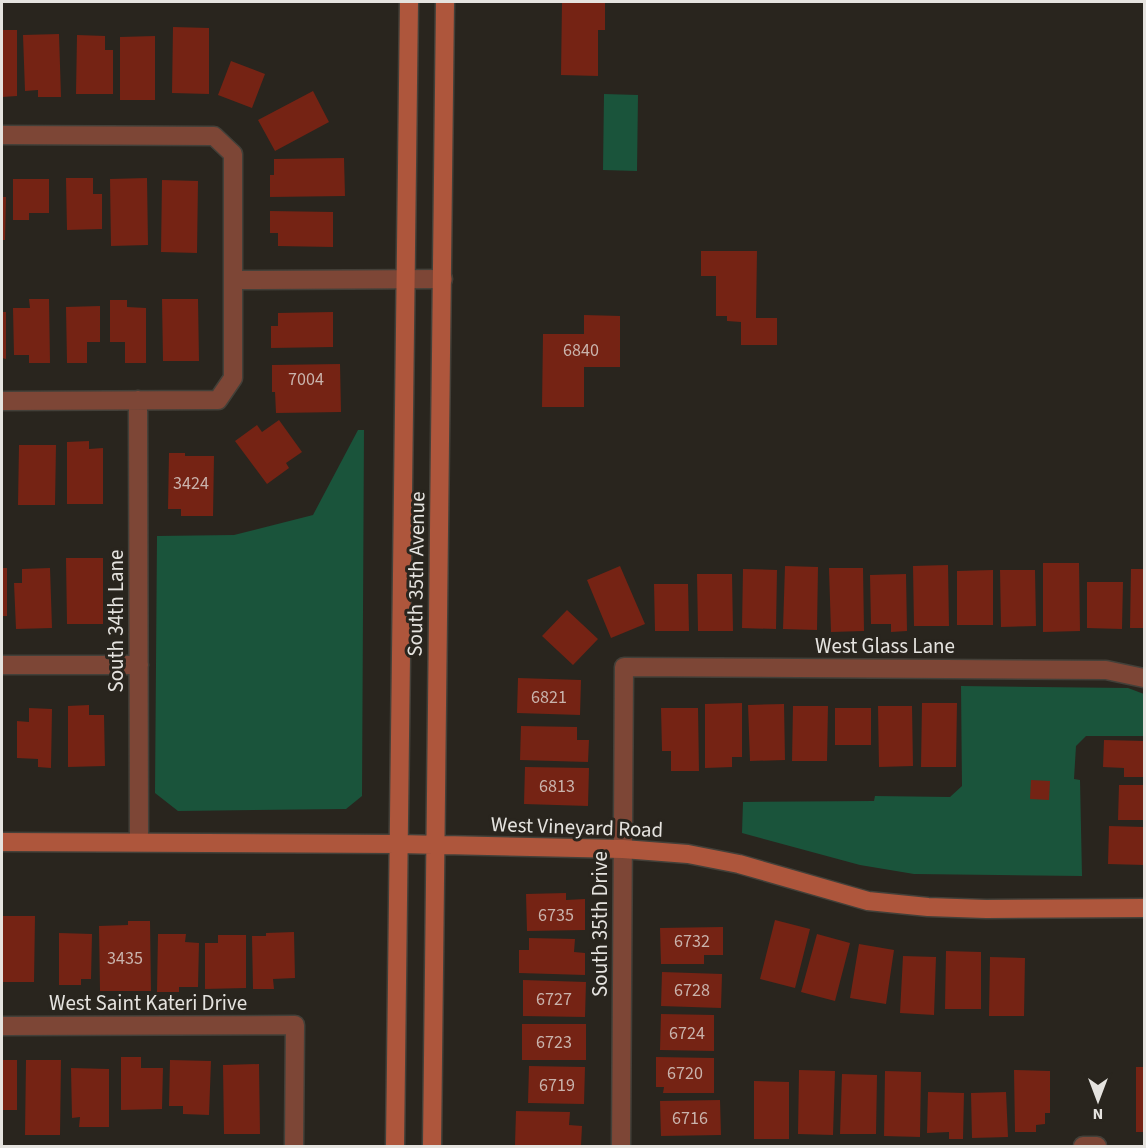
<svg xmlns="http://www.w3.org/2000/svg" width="1146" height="1148" font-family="'Source Sans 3',sans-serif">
<rect width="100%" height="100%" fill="#29251e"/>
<path fill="#1a543b" d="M604 94 638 95 637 171 603 170Z
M358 430H364L362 796 346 809 178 811 155 793 157 536 234 535 313 515Z
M961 686 1128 688 1144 694V736H1086L1076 746 1074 779 1080 780 1082 876 914 874 860 865 742 833 743 802 874 801 875 796 950 797 962 786Z"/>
<path fill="#752314" d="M562 2H605V30H598V76L561 75Z
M173 27 209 28V94L172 93Z
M2 30H17V96L2 97Z
M59 34 61 97H38V90L25 91 23 35Z
M77 35 105 36V50H113V94H76Z
M155 36V100H120V37Z
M231 61 265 74 252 108 218 95Z
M313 91 329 122 275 151 258 120Z
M344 158 345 196 270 197V175H274V159Z
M66 178H93V194H102V229L67 230Z
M147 178 148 245 111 246 110 179Z
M13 179H49V213H29V220H13Z
M162 180 198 181 197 253 161 252Z
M2 197H6L5 240H2Z
M270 211 333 212V247L278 246V233H270Z
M701 251H757L756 318H777V345H741V322L727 321V316H716V276H701Z
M29 299H49L50 363H29V355H14L13 308H30Z
M162 299H198L199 361H163Z
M110 300H127V307L146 308V363H125V342H110Z
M100 306V342H87V363H67L66 307Z
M2 312H6V359L2 358Z
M333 312V347L271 348V326H278V313Z
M584 315 620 316V367H584V407H542L543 334H584Z
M340 364 341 412 276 413 275 392H272V365Z
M279 420 302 452 286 463 289 468 267 484 235 441 257 425 262 432Z
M89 441V449L103 448V504H67V442Z
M19 445H56L55 505H18Z
M169 453H185V456H214L213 516H181V509H168Z
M66 558H103V624H67Z
M1043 563H1079L1080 631 1043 632Z
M948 565 949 626H914L913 566Z
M620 566 645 624 611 638 587 580Z
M785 566 818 567 817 630 783 629Z
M2 568H7V616H2Z
M50 568 52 628 16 629 14 583H22V569Z
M829 568H863L864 631 831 632Z
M743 569 777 570 776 629 742 628Z
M1131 569H1144V628H1130Z
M993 570V625H957V571Z
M1000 570H1035L1036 626 1001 627Z
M697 574H732L733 631H698Z
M906 574 907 631 891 632V624H871L870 575Z
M1087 582H1123L1122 629 1087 628Z
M654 584H688L689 631H655Z
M567 610 598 639 573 665 542 636Z
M518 678 581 680 580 715 517 713Z
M742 703V757H732V767L705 768V704Z
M922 703H957L956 767H921Z
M784 704 785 760 750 761 748 705Z
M89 705V715H104L105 766 68 767V706Z
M793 706H828L827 761H792Z
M878 706H912L913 766 879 767Z
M29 708 52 709 51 768 38 767V759L17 758V721L29 722Z
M661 708H698L699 771H671V751H662Z
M835 708H871V745H835Z
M521 726 577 727V740H589L588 762 520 760Z
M1104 740 1144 741V777H1124V768L1103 767Z
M525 767 589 768 588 806 524 804Z
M1031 780 1050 781 1049 800 1030 799Z
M1119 785H1144V820H1118Z
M1109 826 1144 827V865L1108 864Z
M566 893V900L585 899V930L527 931 526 894Z
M2 916H35L34 982H2Z
M775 920 810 929 795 988 760 979Z
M128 921H150L151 991H100L99 926 128 925Z
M723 927V955H704V964H661L660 928Z
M294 932 295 978 273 979 274 989H253L252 936H266V933Z
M59 933 92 934 91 979H81V985H59Z
M158 934H186L185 942 199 943 198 987H179V992H157Z
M817 934 850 943 835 1001 801 992Z
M218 935H246V988L205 989V943H218Z
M529 938 575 939 574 952 585 953V975L519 973V950H529Z
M859 944 894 950 886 1004 850 998Z
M946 951 981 952V1009H945Z
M903 956 936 957 934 1015 900 1013Z
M990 957 1025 958 1024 1016H989Z
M662 972 722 974 721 1008 661 1006Z
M523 980 586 982 585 1017 523 1016Z
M661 1014 714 1015V1051L660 1050Z
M522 1024H586V1060H522Z
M121 1057H141V1068H163L162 1109 121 1110Z
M656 1057 714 1058V1093H663L664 1087H656Z
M2 1060H17V1110H2Z
M26 1060H61L60 1135H25Z
M170 1060 211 1061 209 1115 183 1114V1106H169Z
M259 1064 260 1134H224L223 1065Z
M529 1066 585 1067 584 1104 528 1103Z
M1136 1067H1144V1132H1136Z
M71 1068 109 1069V1127H79L80 1117 72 1118Z
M799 1070 835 1071 833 1135 798 1134Z
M1014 1070 1050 1071V1113H1045V1124L1036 1125V1132H1015Z
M885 1071 921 1072 920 1137 884 1136Z
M842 1074 877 1075 876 1134H840Z
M754 1081 789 1082V1139H754Z
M928 1092 964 1093 963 1139H949V1132L927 1133Z
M1006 1092 1008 1137 972 1138 971 1093Z
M720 1100 721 1135 661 1136 660 1101Z
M516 1111 570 1112 569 1125 582 1126 581 1146 515 1145Z"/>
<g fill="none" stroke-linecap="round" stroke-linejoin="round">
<g stroke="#434039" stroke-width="21">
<path id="street" d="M2 135 214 136 233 154V378L218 400 2 401
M233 280 443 279
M138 400 139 841
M2 665H139
M2 1026 295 1025 294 1146
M621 1146 624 667 1106 670 1144 678
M1083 1146H1097"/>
</g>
<g stroke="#434039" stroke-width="21">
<path id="secondary" d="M2 842 399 844 623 849 688 854 739 864 868 901 928 907 986 909 1144 908
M395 1146 409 2
M432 1146 445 2"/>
</g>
<use href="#street" stroke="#7d4636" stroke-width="18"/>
<use href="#secondary" stroke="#ae563c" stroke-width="18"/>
</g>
<g text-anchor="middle" stroke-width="6" stroke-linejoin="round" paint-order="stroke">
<g font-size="18" fill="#c9b3ac">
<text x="581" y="356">6840</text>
<text x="306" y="385">7004</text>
<text x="191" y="489">3424</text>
<text x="549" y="703">6821</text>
<text x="557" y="792">6813</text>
<text x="556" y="921">6735</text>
<text x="692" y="947">6732</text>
<text x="125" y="964">3435</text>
<text x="692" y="996">6728</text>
<text x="554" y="1005">6727</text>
<text x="687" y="1039">6724</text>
<text x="554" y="1048">6723</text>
<text x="685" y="1079">6720</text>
<text x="557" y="1091">6719</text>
<text x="690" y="1124">6716</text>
</g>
<g font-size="21" fill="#e5e3df" stroke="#29251e">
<text transform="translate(416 574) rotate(-89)" y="7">South 35th Avenue</text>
<text transform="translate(116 621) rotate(-90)" y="7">South 34th Lane</text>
<text x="885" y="653">West Glass Lane</text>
<text transform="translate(577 827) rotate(2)" y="7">West Vineyard Road</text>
<text transform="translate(600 924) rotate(-90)" y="7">South 35th Drive</text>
<text x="148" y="1010">West Saint Kateri Drive</text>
</g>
</g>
<rect width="1146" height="1148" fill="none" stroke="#e5e3df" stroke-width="6"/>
<g transform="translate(1098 1100) rotate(180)" stroke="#29251e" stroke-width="4.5" paint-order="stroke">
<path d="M0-4.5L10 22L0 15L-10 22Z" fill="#e5e3df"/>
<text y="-9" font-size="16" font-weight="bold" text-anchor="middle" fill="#e5e3df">N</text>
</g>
</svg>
